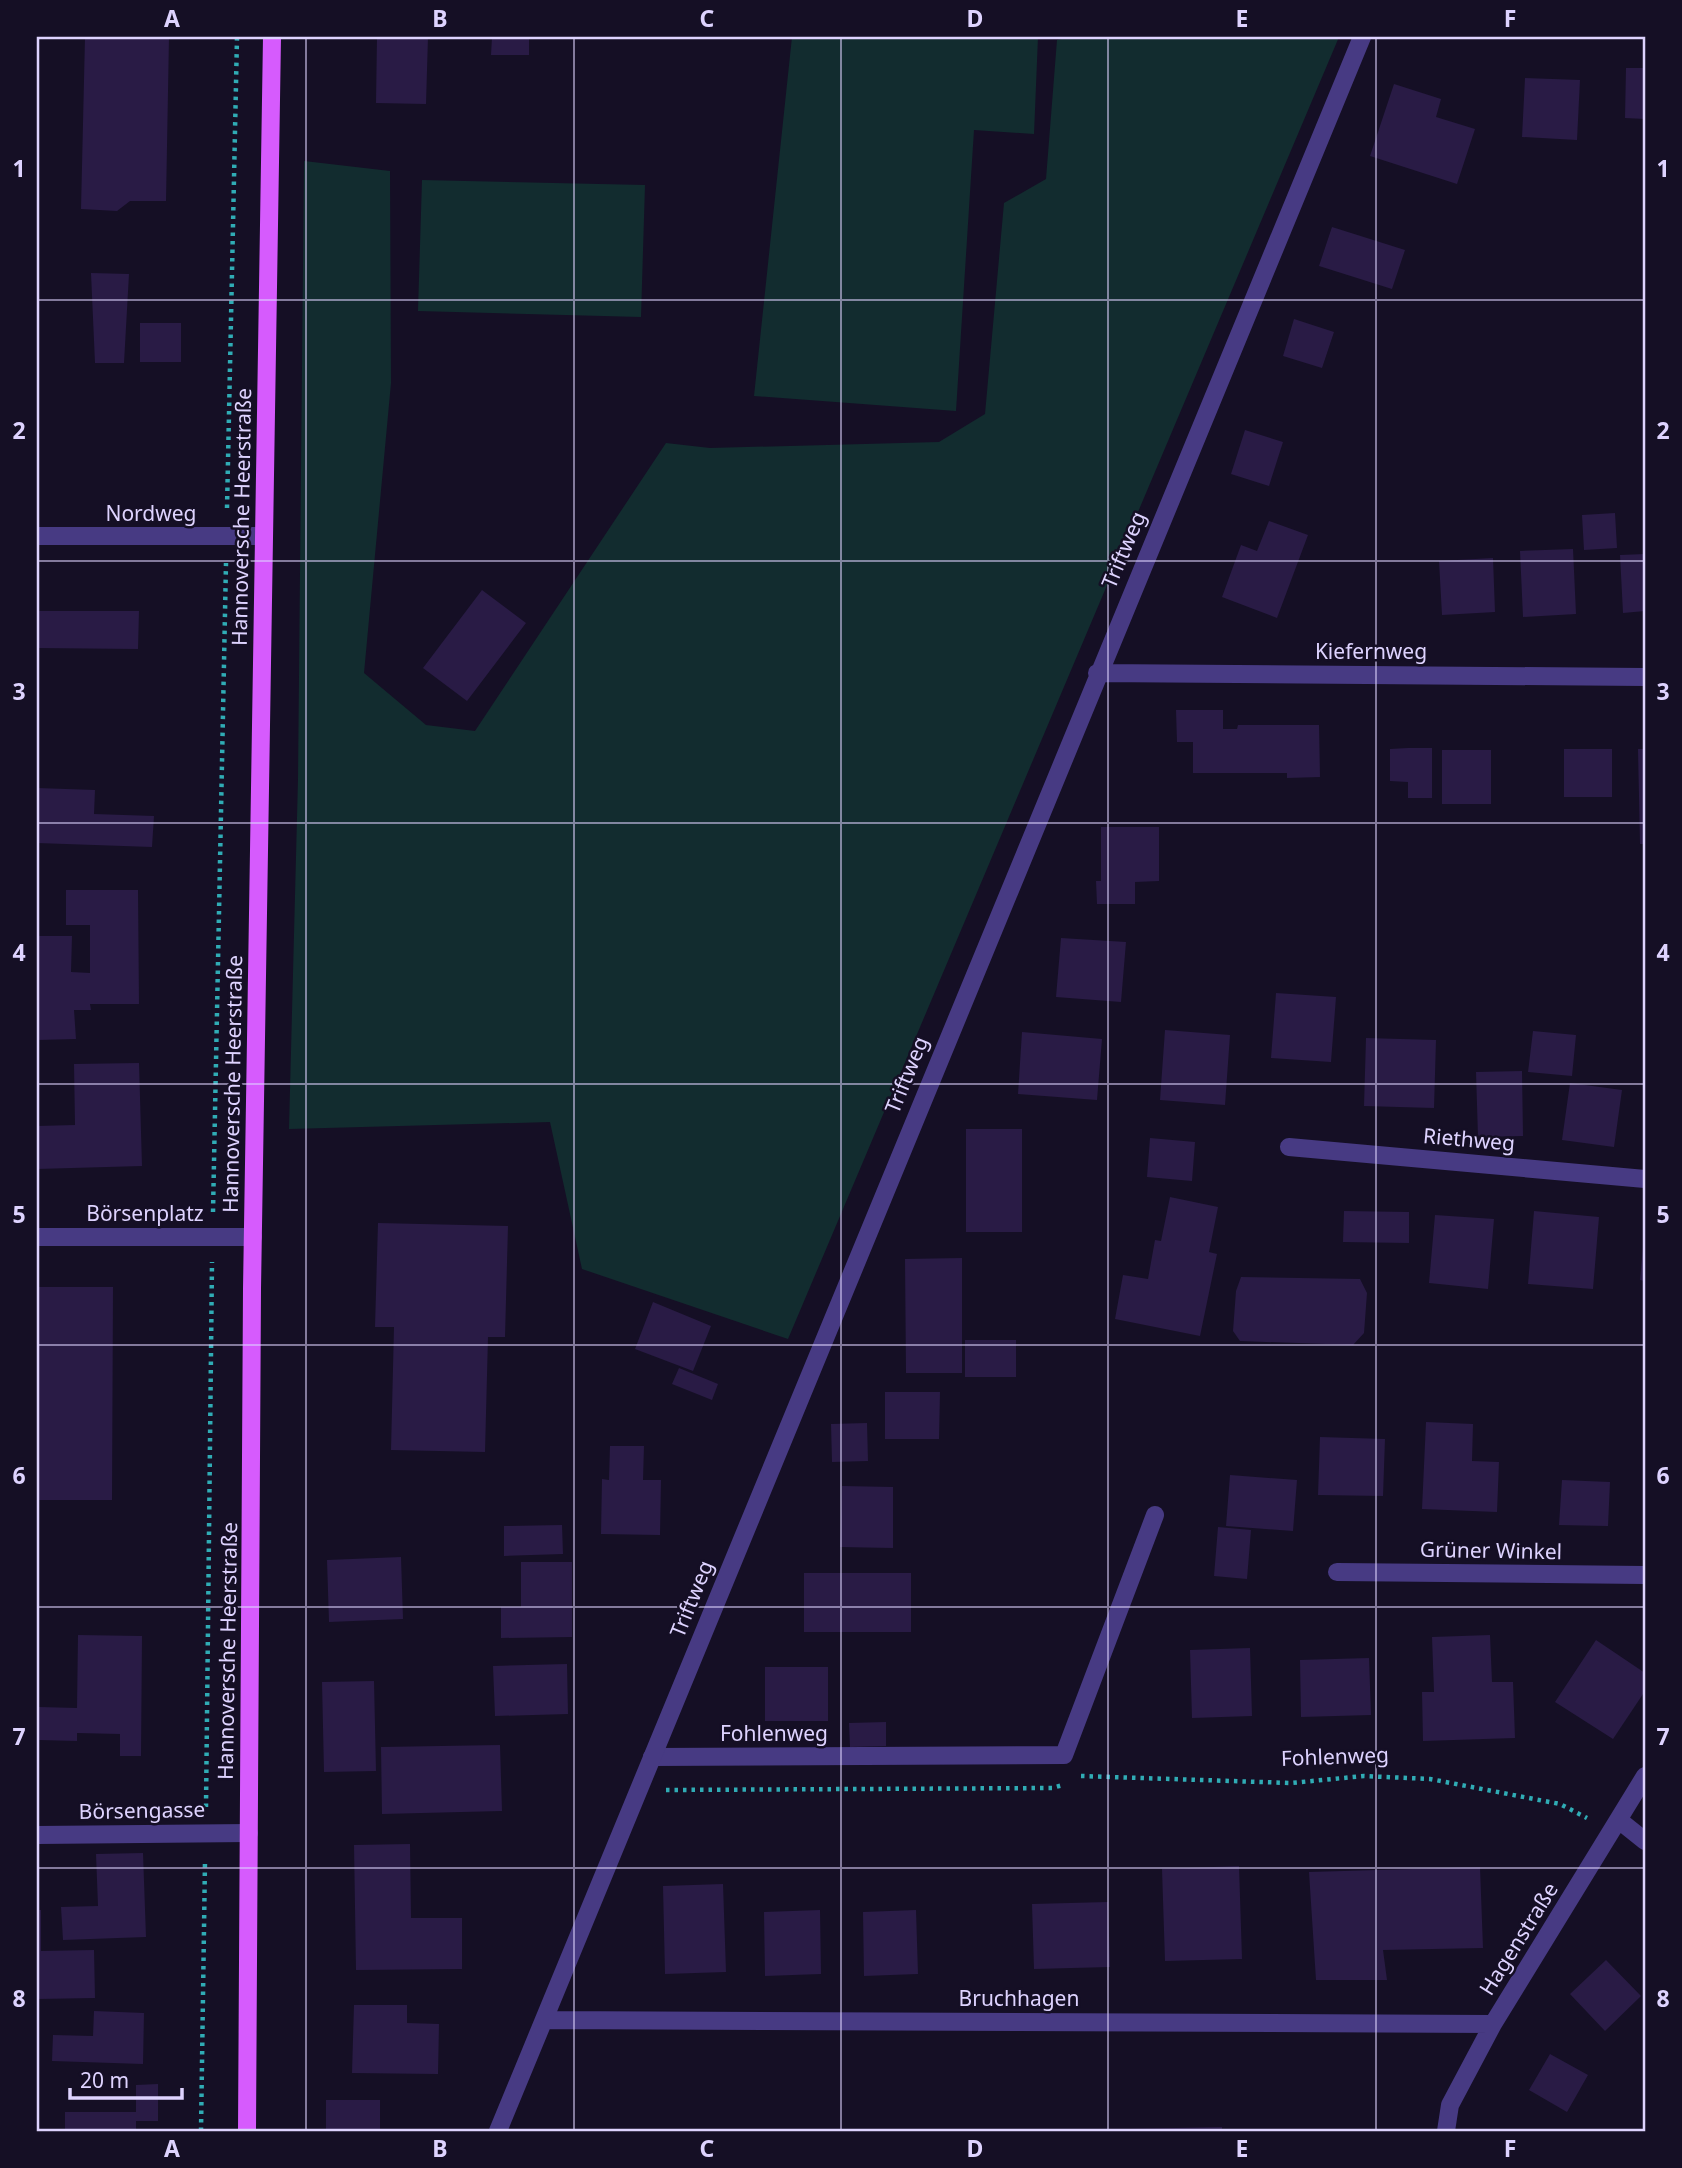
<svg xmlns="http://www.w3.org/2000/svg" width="1682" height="2168" font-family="'Noto Sans',sans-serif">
<rect width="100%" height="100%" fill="#150f25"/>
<path fill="#122c2f" d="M792 37H1038L1034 134 974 130 956 411 754 396Z
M1070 37H1339L788 1339 582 1269 550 1122 289 1129 298 779 304 161 390 171 391 383 364 673 426 725 475 731 666 443 710 448 939 442 985 414 1004 203 1046 179 1057 40Z
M422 180 645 185 641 317 418 311Z"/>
<path fill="#291b45" d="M85 37H169L166 201H130L117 211 81 209Z
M377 37H428L426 104 376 103Z
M492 37H529V55H491Z
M1626 68H1645V119L1625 118Z
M1525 78 1580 80 1577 140 1522 137Z
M1394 84 1441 99 1436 117 1475 129 1457 184 1370 156Z
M1332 227 1405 250 1392 289 1319 266Z
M91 273 129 274 124 363H95Z
M1294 319 1334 332 1322 368 1283 356Z
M140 323H181V362H140Z
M1245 430 1283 442 1269 486 1231 474Z
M1615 513 1617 548 1584 550 1582 515Z
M1269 521 1308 535 1277 618 1222 597 1241 545 1257 551Z
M1573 549 1576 614 1523 617 1520 551Z
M1645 554V611L1623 613 1620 555Z
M1493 558 1495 612 1442 615 1439 561Z
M482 590 526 623 467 701 423 668Z
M37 611H139L138 649 37 648Z
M1176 710H1223V729H1237L1238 725H1319L1320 777 1287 778V773H1193V742H1177Z
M1408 748H1432V798H1408V782L1390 781V749Z
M1564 749H1612V797H1564Z
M1638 749H1645V844H1640Z
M1442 750H1491V804H1442Z
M37 788 95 790 94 814 154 816 152 847 37 843Z
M1101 827H1159V881L1135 882V904H1097L1096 881H1101Z
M66 890H138L139 1004H90L91 1010H74L76 1039 37 1040V936H72L71 972 90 973V925H66Z
M1061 938 1126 942 1121 1002 1056 997Z
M1276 993 1336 997 1331 1062 1271 1058Z
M1165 1030 1230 1035 1225 1105 1160 1100Z
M1533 1031 1576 1035 1572 1076 1528 1072Z
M1022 1032 1102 1039 1097 1100 1018 1094Z
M1366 1038 1436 1040 1434 1108 1364 1106Z
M139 1063 142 1166 37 1169V1126L75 1125 74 1064Z
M1522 1071 1523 1136 1478 1137 1476 1072Z
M1570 1083 1622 1090 1614 1147 1562 1140Z
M966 1129H1022V1232H966Z
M1150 1138 1195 1142 1192 1181 1147 1177Z
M1170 1197 1218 1207 1209 1252 1217 1254 1200 1336 1115 1319 1123 1275 1148 1279 1155 1240 1161 1241Z
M1344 1211 1409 1212V1243L1343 1242Z
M1534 1211 1599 1217 1593 1289 1528 1284Z
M1435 1215 1494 1219 1488 1289 1429 1283Z
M378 1223 508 1226 505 1337H488L485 1452 391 1450 394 1327H375Z
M1643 1247H1645V1281L1640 1280Z
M962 1258V1373H906L905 1259Z
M1241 1277 1360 1279 1367 1293 1364 1333 1353 1345 1240 1341 1233 1331 1236 1291Z
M37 1287H113L112 1500H37Z
M653 1302 711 1326 693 1371 635 1349Z
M965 1340H1016V1377H965Z
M679 1368 718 1384 712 1400 672 1384Z
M885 1392H940L939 1439H885Z
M1426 1422 1473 1424 1472 1461 1499 1462 1497 1512 1422 1509Z
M867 1423 868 1461 832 1462 831 1424Z
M1320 1437 1385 1439 1383 1496 1318 1495Z
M610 1446H644L643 1480H661L660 1535 601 1534 602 1479 609 1480Z
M1230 1475 1297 1480 1293 1531 1226 1526Z
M1562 1480 1610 1482 1608 1526 1559 1525Z
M842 1486 893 1487V1548L840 1547Z
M562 1525 563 1554 504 1556V1526Z
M1218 1527 1251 1530 1247 1579 1214 1576Z
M401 1557 403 1619 329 1622 327 1560Z
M521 1562H572V1637L501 1638V1607H521Z
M804 1573H911V1632H804Z
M78 1635 142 1636 141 1756H120V1734L77 1733V1741L39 1740V1707L77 1708Z
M1490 1635 1492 1682H1513L1515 1738 1423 1741 1422 1692H1434L1432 1637Z
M1596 1640 1645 1673V1691L1613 1739 1555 1702Z
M1250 1648 1252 1716 1192 1718 1190 1650Z
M1369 1658 1371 1715 1301 1717 1300 1660Z
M567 1664 568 1714 495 1716 493 1666Z
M765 1667H828V1721H765Z
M374 1681 376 1771 324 1772 322 1682Z
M886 1722V1746L850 1747 849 1723Z
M500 1745 502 1811 382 1814 381 1747Z
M410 1844 411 1918H462V1969L356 1970 354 1845Z
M143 1853 146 1937 63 1940 61 1907 98 1906 96 1854Z
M1239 1866 1242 1959 1165 1961 1162 1869Z
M1480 1867 1483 1948 1383 1950 1387 1980H1316L1309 1872Z
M723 1884 726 1972 665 1974 663 1886Z
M1108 1902 1110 1967 1034 1969 1032 1904Z
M37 1910H41V1951L94 1950 95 1998 37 1999Z
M820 1910 821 1974 765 1976 764 1912Z
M916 1910 918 1974 864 1976 863 1912Z
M1606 1960 1641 1996 1605 2031 1570 1994Z
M354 2005H407V2023L439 2024 438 2074 352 2073Z
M94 2011 144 2013 143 2064 52 2061 53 2035 93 2036Z
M1550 2054 1588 2075 1567 2112 1529 2090Z
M158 2084V2121H136V2131H65V2112H136V2085Z
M326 2100H380V2131H326Z
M1222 2127V2131H1129V2129Z"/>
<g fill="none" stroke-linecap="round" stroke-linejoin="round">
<path stroke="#30acb5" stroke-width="4.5" stroke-dasharray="3.5 5" stroke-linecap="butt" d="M227 508 237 37
M213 1212 226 563
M1081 1776 1291 1783 1364 1776 1430 1779 1560 1804 1587 1818
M666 1790 1052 1788 1063 1785
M206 1807 212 1262
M201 2131 205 1861"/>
<path stroke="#473a83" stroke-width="18" d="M652 1757 1064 1755 1155 1515"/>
<path stroke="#473a83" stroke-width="18" d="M37 536H264
M1097 673 1645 677
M1289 1147 1645 1179
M37 1237H253
M1337 1572 1645 1575
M1620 1821 1645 1841
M37 1835 249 1833
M544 2020 1493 2024
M498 2131 1362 37
M1446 2131 1450 2105 1493 2024 1645 1776"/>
<path stroke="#d65bfd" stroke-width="18" d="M247 2131 252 1289 272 37"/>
</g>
<path fill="none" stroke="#ded3ff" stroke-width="2" stroke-opacity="0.55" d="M306 37V2131M574 37V2131M841 37V2131M1108 37V2131M1376 37V2131M37 300H1645M37 561H1645M37 823H1645M37 1084H1645M37 1345H1645M37 1607H1645M37 1868H1645"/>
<g text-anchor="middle" stroke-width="5" stroke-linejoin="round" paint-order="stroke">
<g font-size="21" fill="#ded3ff" stroke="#150f25">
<text x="151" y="521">Nordweg</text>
<text transform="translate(242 517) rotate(-89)" y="7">Hannoversche Heerstraße</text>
<text transform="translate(1124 550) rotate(-67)" y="7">Triftweg</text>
<text x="1371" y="659">Kiefernweg</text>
<text transform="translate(907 1075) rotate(-68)" y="7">Triftweg</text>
<text transform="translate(233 1084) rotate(-89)" y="7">Hannoversche Heerstraße</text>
<text transform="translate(1469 1140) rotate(5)" y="7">Riethweg</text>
<text x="145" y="1221">Börsenplatz</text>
<text transform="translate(1491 1551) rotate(1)" y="7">Grüner Winkel</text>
<text transform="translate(692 1599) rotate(-68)" y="7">Triftweg</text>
<text transform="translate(228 1651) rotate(-89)" y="7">Hannoversche Heerstraße</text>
<text x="774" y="1741">Fohlenweg</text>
<text transform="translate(1335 1757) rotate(-2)" y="7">Fohlenweg</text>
<text transform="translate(142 1811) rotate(-1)" y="7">Börsengasse</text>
<text transform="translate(1519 1939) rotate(-58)" y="7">Hagenstraße</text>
<text x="1019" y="2006">Bruchhagen</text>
</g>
</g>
<rect width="1682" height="2168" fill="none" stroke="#150f25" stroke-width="77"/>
<path d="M70 2088v10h112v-10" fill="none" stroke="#ded3ff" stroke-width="3.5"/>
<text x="80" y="2088" font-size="21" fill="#ded3ff" stroke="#150f25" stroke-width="5" paint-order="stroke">20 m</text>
<rect x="38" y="38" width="1606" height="2092" fill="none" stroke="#ded3ff" stroke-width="2.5"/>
<g font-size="23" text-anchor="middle" font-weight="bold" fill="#ded3ff">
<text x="172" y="27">A</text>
<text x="440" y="27">B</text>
<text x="707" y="27">C</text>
<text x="975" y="27">D</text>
<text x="1242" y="27">E</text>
<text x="1510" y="27">F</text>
<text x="19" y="177">1</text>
<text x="1663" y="177">1</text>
<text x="19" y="439">2</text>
<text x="1663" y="439">2</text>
<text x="19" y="700">3</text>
<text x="1663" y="700">3</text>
<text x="19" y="961">4</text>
<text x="1663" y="961">4</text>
<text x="19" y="1223">5</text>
<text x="1663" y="1223">5</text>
<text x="19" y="1484">6</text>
<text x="1663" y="1484">6</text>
<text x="19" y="1745">7</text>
<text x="1663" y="1745">7</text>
<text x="19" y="2007">8</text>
<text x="1663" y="2007">8</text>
<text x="172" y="2157">A</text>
<text x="440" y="2157">B</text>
<text x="707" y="2157">C</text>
<text x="975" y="2157">D</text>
<text x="1242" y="2157">E</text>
<text x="1510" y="2157">F</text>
</g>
</svg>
